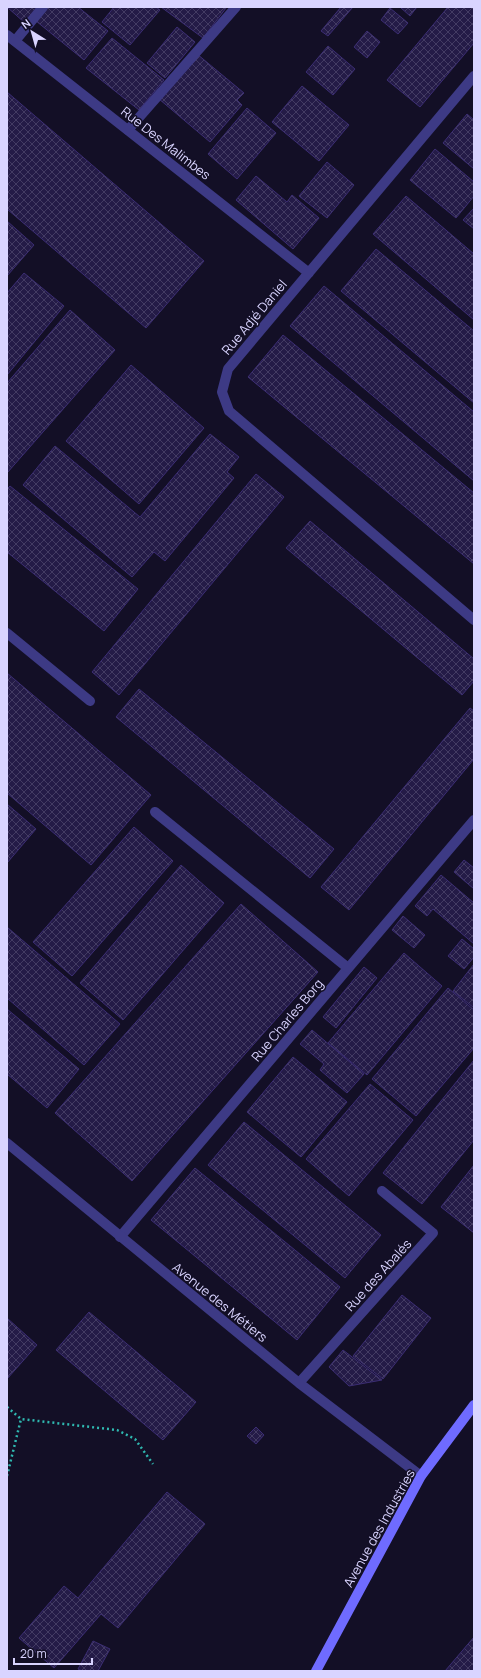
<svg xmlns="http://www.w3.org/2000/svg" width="481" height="1678" font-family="Manrope,sans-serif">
<defs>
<pattern id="building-cross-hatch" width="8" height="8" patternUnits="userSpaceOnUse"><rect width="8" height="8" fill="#241b47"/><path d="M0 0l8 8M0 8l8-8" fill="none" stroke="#433b63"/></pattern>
</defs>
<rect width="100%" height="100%" fill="#130f26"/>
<path fill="url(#building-cross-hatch)" stroke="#3b2d73" d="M7 7H38L25 23Z
M47 7H78L108 31 84 60 36 21Z
M114 7H156L160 10 130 45 102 22Z
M161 7H224L226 8 203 38Z
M341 7H353L328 36 321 31Z
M400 7H417L410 16Z
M448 7H474V43L420 107 387 80Z
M390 8 408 23 398 34 381 20Z
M177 27 195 42 165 78 147 63Z
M367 31 380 42 367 58 354 47Z
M112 38 164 80 139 110 86 68Z
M328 46 355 69 333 95 306 72Z
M197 54 244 93 237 100 242 105 210 142 159 99Z
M302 86 349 125 319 161 272 122Z
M7 92 204 261 146 328 7 209Z
M247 108 276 133 237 179 208 154Z
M467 114 474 120V169L443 143Z
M435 149 474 182V196L456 218 410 180Z
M327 162 354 185 327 218 299 196Z
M256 176 287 202 292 195 319 218 293 249 236 200Z
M406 196 474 254V320L373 234Z
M474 208V229L463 220Z
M7 221 34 245 7 276Z
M376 249 474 331V403L341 291Z
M24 273 64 306 7 375V293Z
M324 286 474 412V481L290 326Z
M70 310 115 350 7 473V383Z
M283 335 474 493V564L248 377Z
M131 365 204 428 139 504 66 441Z
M210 434 239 457 227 472 234 478 165 561 154 552 132 577 23 485 55 446 140 517Z
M256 474 284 497 119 695 92 672Z
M10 486 138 589 104 631 7 552V489Z
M310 521 474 659V681L462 695 286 548Z
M7 673 151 795 91 865 7 793Z
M139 689 334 849 310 878 116 717Z
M470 708 474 711V759L349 910 321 887Z
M7 804 36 829 7 863Z
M134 827 173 861 72 976 33 942Z
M464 860 474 868V889L454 872Z
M181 865 224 903 123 1020 80 983Z
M441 875 474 903V944L433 909 427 916 415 906Z
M241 904 318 972 132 1181 55 1113Z
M403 916 425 935 414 948 392 930Z
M7 927 120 1024 84 1065 7 998Z
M462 939 474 949V957L464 969 448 956Z
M404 953 442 986 367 1075 328 1043Z
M474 964V1008L453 991Z
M364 967 377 978 336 1028 323 1017Z
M448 988 474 1010V1048L416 1116 372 1079Z
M7 1009 79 1069 47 1108 7 1074Z
M312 1030 364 1074 347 1093 320 1070 324 1064 300 1044Z
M293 1057 347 1102 301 1157 247 1112Z
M474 1060V1140L422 1204 383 1173Z
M370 1084 413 1120 349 1196 306 1159Z
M244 1122 381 1235 345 1278 208 1165Z
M474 1165V1233L441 1207Z
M195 1168 340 1287 297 1340 151 1220Z
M402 1295 431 1318 383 1379 353 1356Z
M89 1312 196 1402 163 1440 56 1350Z
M7 1318 37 1345 7 1379Z
M343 1350 382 1380 349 1386 329 1367Z
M256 1427 264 1435 256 1444 247 1436Z
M167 1492 205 1524 118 1628 101 1614 54 1668 19 1638 64 1586 78 1598Z
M474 1637V1671H445Z
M93 1641 110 1649 98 1671H82L78 1669Z"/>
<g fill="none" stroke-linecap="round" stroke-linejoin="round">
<path stroke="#2fb8b0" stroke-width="2.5" stroke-dasharray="2 3" stroke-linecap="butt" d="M7 1407 21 1419 117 1430 135 1439 153 1464
M7 1476 21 1419"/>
<path stroke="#3d3a85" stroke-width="10" d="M15 41 43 7
M128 130 236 7
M120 1237 474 820"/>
<path stroke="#3d3a85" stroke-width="10" d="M7 35 309 273
M474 76 228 369 222 392 229 411 474 620
M7 633 90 701
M155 812 348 968
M7 1143 299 1383 421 1476
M299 1383 433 1233 382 1191"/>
<path stroke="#6f6bff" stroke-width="10" d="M316 1671 421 1476 474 1405"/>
</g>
<g text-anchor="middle" stroke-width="3" stroke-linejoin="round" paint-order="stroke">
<g font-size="13" fill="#d9d4ff" stroke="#130f26">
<text transform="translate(166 143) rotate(38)" y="5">Rue Des Malimbes</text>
<text transform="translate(254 317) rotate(-50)" y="5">Rue Adjé Daniel</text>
<text transform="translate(287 1020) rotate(-50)" y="5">Rue Charles Borg</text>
<text transform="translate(378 1275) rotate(-48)" y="5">Rue des Abalés</text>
<text transform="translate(220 1302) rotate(39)" y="5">Avenue des Métiers</text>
<text transform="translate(379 1528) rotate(-61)" y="5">Avenue des Industries</text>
</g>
</g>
<rect width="481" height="1678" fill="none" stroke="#d9d4ff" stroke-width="16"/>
<g transform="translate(32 32) rotate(323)" stroke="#130f26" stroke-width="3" paint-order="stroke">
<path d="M0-3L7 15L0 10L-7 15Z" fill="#d9d4ff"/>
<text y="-6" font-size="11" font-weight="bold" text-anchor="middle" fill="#d9d4ff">N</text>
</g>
<path d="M14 1658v6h78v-6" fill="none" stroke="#d9d4ff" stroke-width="2"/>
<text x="20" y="1658" font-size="12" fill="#d9d4ff" stroke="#130f26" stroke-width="3" paint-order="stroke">20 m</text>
</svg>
